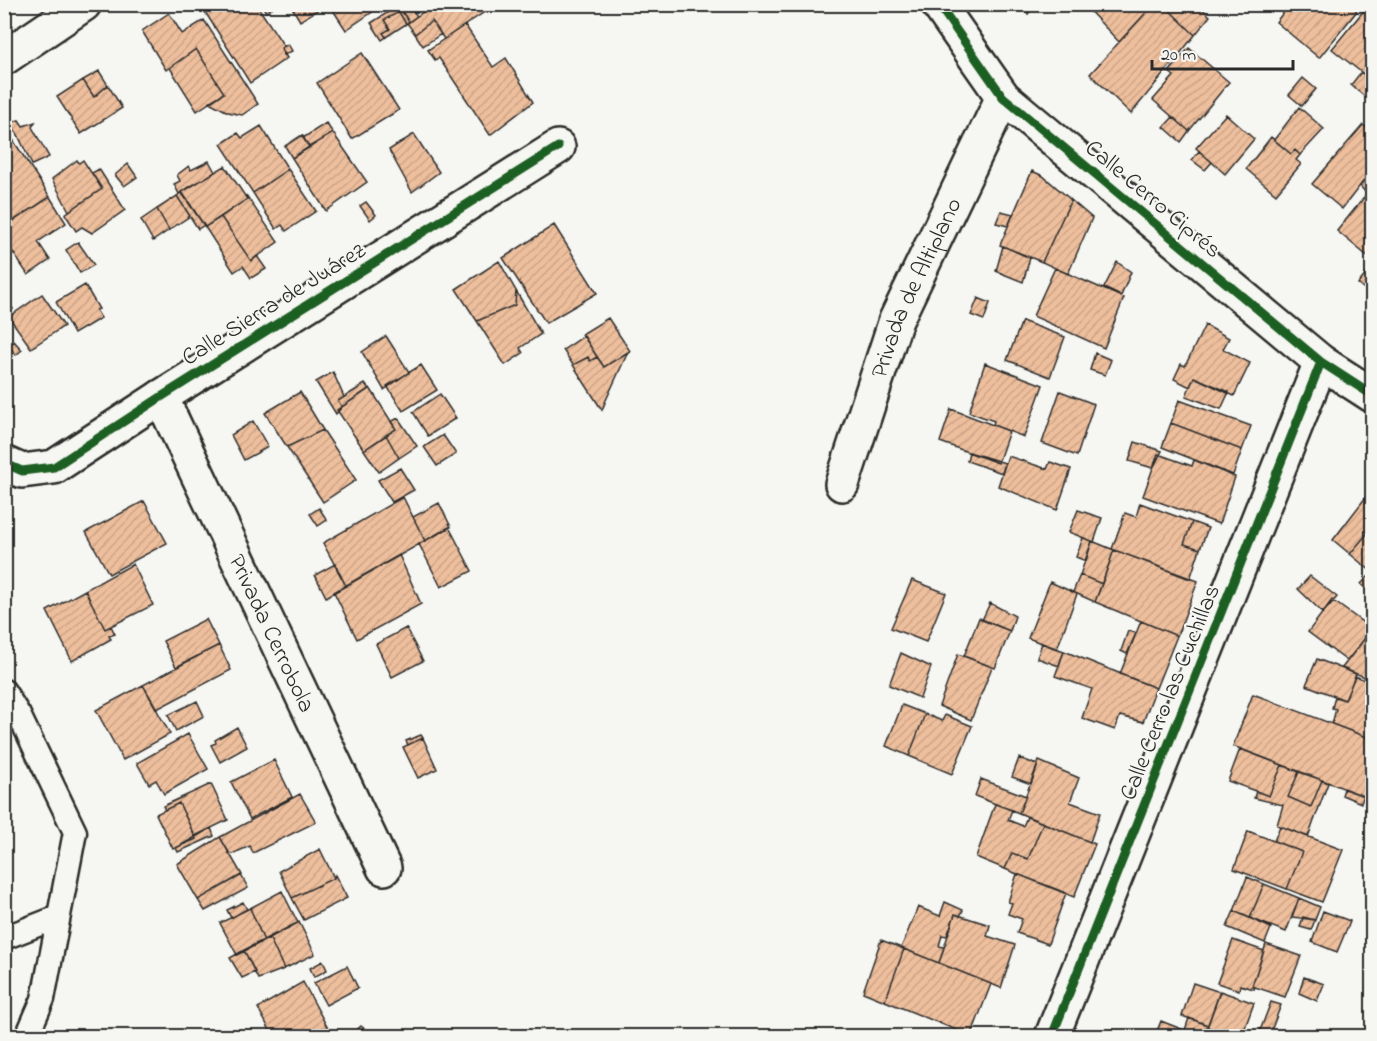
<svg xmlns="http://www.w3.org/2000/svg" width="1377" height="1041" font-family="'Indie Flower',sans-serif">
<defs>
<pattern id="building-hatch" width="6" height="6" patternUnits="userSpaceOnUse" patternTransform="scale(1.5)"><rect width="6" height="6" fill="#eebf9d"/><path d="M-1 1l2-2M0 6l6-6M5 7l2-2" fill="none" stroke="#cca487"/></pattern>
</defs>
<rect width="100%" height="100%" fill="#f6f6f2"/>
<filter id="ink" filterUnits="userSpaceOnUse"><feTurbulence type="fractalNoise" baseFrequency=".0167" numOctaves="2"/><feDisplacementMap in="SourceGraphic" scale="12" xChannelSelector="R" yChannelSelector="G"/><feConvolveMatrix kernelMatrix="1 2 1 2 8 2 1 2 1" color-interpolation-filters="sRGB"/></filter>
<g filter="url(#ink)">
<path fill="url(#building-hatch)" stroke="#2b2b2b" stroke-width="1.5" d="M200 4H256L284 46 281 48 287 58 250 83Z
M261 4H278L266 12Z
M290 4H327L300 21Z
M329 4H384L346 30Z
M397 4H408L417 16 409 22Z
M435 4H482L486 11 444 39 432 21 415 34 407 23Z
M1019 4H1036L1028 14Z
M1083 4H1154L1119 42Z
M1154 4H1163L1195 35 1131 114 1090 74Z
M1163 4H1182L1194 11 1198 5 1210 16 1195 35Z
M1290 4H1349L1357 11 1319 58 1276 22Z
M1369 4H1372L1371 80 1332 49Z
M398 6 409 22 406 24 399 12 384 20 390 29 383 33 386 37 382 40 371 23Z
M399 12 406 24 386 37 383 33 390 29 384 20Z
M169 13 182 34 204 20 258 104 242 115 228 112 209 102 224 93 196 49 166 70 142 31Z
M432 21 441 34 423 46 415 34Z
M465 25 493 67 506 58 533 102 490 135 439 58 435 60 428 50Z
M288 44 292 51 284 55 281 48Z
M1189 48 1229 82 1189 131 1153 100 1174 76 1169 72Z
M196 49 224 93 197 111 170 68Z
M362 53 399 110 352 139 317 83Z
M99 71 108 85 94 97 83 80Z
M1361 72 1372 82V89L1366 98 1351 85Z
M1303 78 1316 89 1302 106 1289 95Z
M83 80 94 97 108 85 122 108 81 134 57 97Z
M1299 107 1324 129 1300 155 1295 150 1291 154 1274 140Z
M1226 114 1254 139 1225 174 1196 148Z
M1173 117 1189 131 1181 142 1164 127Z
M19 120 23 126 35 122 32 127 49 157 32 165 17 133 9 123Z
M326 123 333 133 309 147 303 138Z
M1363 125 1372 132V170L1342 209 1312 184Z
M4 126 50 197 4 227Z
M261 126 288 169 253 193 221 144 238 133 242 138Z
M333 133 367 182 326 211 292 158Z
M414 134 439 172 412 192 389 150Z
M302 135 309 147 292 158 285 146Z
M1271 137 1291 154 1295 150 1300 155 1296 160 1301 164 1276 194 1246 169Z
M1199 151 1212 162 1205 170 1192 160Z
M77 160 79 163 83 160 102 189 69 211 52 179Z
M209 161 215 172 179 194 174 184 180 181 177 175 189 166 191 170Z
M128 164 137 177 124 186 115 175Z
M225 166 247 199 205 227 181 192Z
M99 169 125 210 92 233 82 227 76 231 65 214 102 189 92 173Z
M288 169 316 211 286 231 282 225 276 229 253 193Z
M1372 170V200L1360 186Z
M1032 171 1043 176 1071 200 1042 262 1000 245Z
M182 192 204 225 198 229 177 196Z
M246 195 278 242 251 261 221 217 247 199Z
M1366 195 1372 200V260L1337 231Z
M177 196 190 216 169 230 157 209Z
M50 197 66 223 38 242 50 260 28 275 4 239V227Z
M1071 200 1092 218 1068 274 1042 262Z
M366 202 376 215 370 220 360 206Z
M157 209 169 230 153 241 141 220Z
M1001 211 1013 214 1008 226 996 223Z
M221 217 251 261 257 256 266 269 251 278 243 266 234 272 205 227Z
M554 225 597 293 546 323 503 258Z
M78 242 94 265 80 273 66 250Z
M1003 246 1030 258 1023 282 996 271Z
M499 261 516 291 515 305 477 321 456 289Z
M1117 262 1131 272 1121 296 1104 288Z
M1372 267V295L1358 284Z
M1055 268 1124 298 1104 348 1033 316Z
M85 285 99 309 96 310 101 318 74 334 56 302Z
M516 291 541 334 520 348 523 353 505 365 477 321 515 305Z
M42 294 64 326 31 348 9 317Z
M4 295 13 309 4 314Z
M978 298 990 303 984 320 971 315Z
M608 318 630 351 604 367 582 334Z
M1022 321 1065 337 1050 377 1007 360Z
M1205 325 1229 338 1223 349 1250 363 1234 396 1194 377 1190 387 1174 379 1181 364 1185 366Z
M386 336 409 372 384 390 362 352Z
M584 336 597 357 590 361 588 357 573 365 563 350Z
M14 341 22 350 16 355 9 346Z
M628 352 606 400 602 410 573 365 588 357 590 361 597 357 604 367Z
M1095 353 1111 360 1105 375 1090 370Z
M985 363 1043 385 1024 437 993 425 994 421 969 412Z
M421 365 437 390 403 411 387 386Z
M333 372 344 397 338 401 342 407 336 414 316 382Z
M1194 377 1229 392 1221 409 1186 396Z
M365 384 369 389 342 407 338 401Z
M370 388 396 429 364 450 337 410Z
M1060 391 1094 404 1077 456 1042 443Z
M300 392 323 430 287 447 265 413Z
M440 394 456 418 428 436 413 412Z
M1179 400 1251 426 1242 450 1171 423Z
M951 409 1009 431 998 463 940 442Z
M398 418 417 446 399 458 386 435 396 429 391 422Z
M253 421 268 447 244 460 231 435Z
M1171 423 1242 450 1233 475 1162 447Z
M323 430 356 480 323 502 287 447Z
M386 435 399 458 379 472 364 450Z
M443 435 456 454 437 466 424 447Z
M1135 442 1162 451 1153 468 1129 461Z
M969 452 1005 463 1002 473 967 461Z
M1158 454 1192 466 1194 460 1235 477 1219 524 1143 496Z
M1008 456 1047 469 1050 462 1071 469 1057 510 998 486Z
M400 468 414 490 392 502 378 480Z
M1369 493 1372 495V528L1350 554 1333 540Z
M403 497 425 541 346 586 323 543Z
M144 501 167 543 109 574 86 532Z
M439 503 451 527 425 541 413 517Z
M1140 503 1192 522 1184 544 1200 549 1190 579 1112 549 1125 513 1136 517Z
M319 508 327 520 318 526 310 514Z
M1078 510 1102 518 1094 542 1069 532Z
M1192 522 1208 528 1200 549 1184 544Z
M449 527 472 571 441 587 419 544Z
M1372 528V572L1350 554Z
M1083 538 1092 541 1086 561 1076 557Z
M1092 541 1114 550 1102 584 1080 575Z
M1114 550 1198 581 1177 636 1095 602Z
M399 555 421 604 357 639 334 592Z
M133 564 153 605 105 629 85 590Z
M335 564 346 586 326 597 315 575Z
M1372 573V590L1370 593 1361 584Z
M1080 575 1102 584 1095 602 1073 592Z
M1310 576 1337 597 1323 613 1298 589Z
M912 580 946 593 926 642 891 628Z
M1050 582 1077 594 1057 649 1028 638Z
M85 590 105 629 111 626 115 634 109 636 111 639 72 661 47 611Z
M1332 600 1372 629 1347 661 1308 632Z
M990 603 1015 616 1010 631 982 620Z
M979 618 1010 631 995 668 964 656Z
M206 619 219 645 176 667 163 641Z
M1141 621 1177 636 1156 688 1120 674Z
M406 628 423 661 392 677 376 644Z
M1372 629V680L1342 668Z
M1128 631 1136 633 1127 654 1121 651Z
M1042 643 1064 651 1059 666 1037 658Z
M219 645 231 670 157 709 143 685Z
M1064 651 1156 688 1143 722 1120 716 1115 730 1082 718 1092 689 1055 676Z
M901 653 931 667 920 698 889 685Z
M958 654 992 667 971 720 939 706Z
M1317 659 1356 674 1345 700 1306 685Z
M1355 676 1372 683V730L1369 738 1332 724 1336 709 1332 708 1335 697 1345 700Z
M143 685 170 734 123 760 96 710Z
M1253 694 1372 739V776L1364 796 1233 746Z
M197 701 204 716 176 731 168 715Z
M902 705 925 714 909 756 886 746Z
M925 714 942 721 945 715 972 726 952 774 909 756Z
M237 727 247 747 220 762 211 745 216 743 215 740Z
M188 734 208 769 164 794 156 780 149 784 137 763Z
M421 735 423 738 408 745 406 741Z
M423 738 437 769 418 778 403 747Z
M1240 749 1282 765 1269 796 1228 781Z
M1019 758 1038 765 1031 784 1012 777Z
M274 760 292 797 250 819 231 782Z
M1039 761 1079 778 1070 802 1100 813 1090 842 1019 813Z
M1282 765 1299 772 1288 797 1311 807 1322 780 1328 783 1308 837 1277 825 1283 805 1254 798 1256 791 1269 796Z
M1299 772 1322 780 1311 807 1288 797Z
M981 779 1026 796 1019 813 975 796Z
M211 784 228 820 195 836 179 803 165 810 163 806Z
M1344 789 1364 796 1361 803 1342 795Z
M300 794 316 822 253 853 250 846 230 855 220 837Z
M179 803 196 839 173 849 156 814Z
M995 804 1012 810 1008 820 1023 826 1027 817 1043 823 1028 859 1012 853 1005 869 976 857Z
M1043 823 1095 844 1074 897 1005 869 1012 853 1028 859Z
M1280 826 1343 850 1322 902 1287 889 1302 852 1274 841Z
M211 828 214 836 178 852 176 848Z
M1248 831 1302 852 1287 889 1234 869Z
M220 837 242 875 198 900 177 864Z
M320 849 334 878 292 898 279 871Z
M1017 874 1066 893 1048 944 1017 933 1022 919 1008 914 1012 903 1008 902Z
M241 875 248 888 205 911 198 900Z
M335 875 347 898 304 920 292 898 334 878Z
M1247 877 1264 884 1250 918 1234 911Z
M1264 884 1299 898 1286 932 1250 918Z
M282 891 298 923 264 941 250 908Z
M1299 898 1320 907 1315 920 1292 917Z
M243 902 247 909 231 918 227 910Z
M945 902 963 910 960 916 955 914 947 936 942 935 939 946 944 947 939 963 901 948 918 907 940 916Z
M250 908 264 941 237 955 220 923Z
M1234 911 1271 928 1265 943 1227 927Z
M1323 911 1350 921 1337 952 1312 942Z
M955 914 990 925 987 936 1015 945 1001 988 939 963Z
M1303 917 1315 920 1311 930 1300 927Z
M299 922 315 954 284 969 269 937Z
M269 937 284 969 258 979 244 950Z
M881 940 904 949 885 1001 863 992Z
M1233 940 1264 951 1252 986 1255 987 1254 989 1240 985 1239 990 1217 983Z
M1266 944 1301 956 1285 997 1252 986Z
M904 949 991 984 971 1036 885 1001Z
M244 950 255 972 242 978 230 958Z
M323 961 327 970 314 977 310 968Z
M347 966 358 988 326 1005 314 983Z
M1304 977 1324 984 1317 1001 1299 993Z
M303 982 332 1036H273L258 1008Z
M1193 983 1220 992 1208 1025 1182 1016Z
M1220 991 1254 1003 1242 1036H1233L1207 1027Z
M1271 1002 1281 1005 1269 1036H1258Z
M1189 1018 1208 1025 1206 1036 1185 1030Z
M1161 1021 1194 1034 1193 1036H1155Z
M361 1026 374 1036H350Z"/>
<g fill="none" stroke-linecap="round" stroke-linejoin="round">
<g stroke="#2b2b2b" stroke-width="27">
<path id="lane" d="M4 691 19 715 75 832 43 999 27 1036
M4 938 58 917"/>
</g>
<g stroke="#2b2b2b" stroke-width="38">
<g id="street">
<path d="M938 4 1003 97 1321 362 1372 395"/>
<path d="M4 58 84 4"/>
<path id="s1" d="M161 397 384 868"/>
<path d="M4 463 22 471 54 467 161 397 558 147"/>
<path id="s2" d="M842 484 896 320 1003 97"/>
<path d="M1052 1036 1321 362"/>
</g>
</g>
<use href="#lane" stroke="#f6f6f2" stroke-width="22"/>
<use href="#street" stroke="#f6f6f2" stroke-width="33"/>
<g stroke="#f6f6f2" stroke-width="13">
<path id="cycleway" d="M938 4 1003 97 1321 362 1372 395
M4 463 22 471 54 467 161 397 558 147
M1052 1036 1321 362"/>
</g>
<use href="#cycleway" stroke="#1b5e20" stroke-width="9"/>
</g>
</g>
<g text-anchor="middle" stroke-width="4.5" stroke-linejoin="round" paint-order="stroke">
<g font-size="24" fill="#2b2b2b" stroke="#f6f6f2">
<text transform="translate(1154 198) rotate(40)" y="8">Calle Cerro Ciprés</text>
<text dy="8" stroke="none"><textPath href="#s2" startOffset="210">Privada de Altiplano</textPath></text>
<text transform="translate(273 303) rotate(-32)" y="8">Calle Sierra de Juárez</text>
<text dy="8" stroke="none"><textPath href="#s1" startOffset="261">Privada Cerrobola</textPath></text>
<text transform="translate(1169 692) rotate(-68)" y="8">Calle Cerro las Cuchillas</text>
</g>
</g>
<rect width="1377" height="1041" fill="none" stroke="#f6f6f2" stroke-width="24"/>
<rect x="12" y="12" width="1353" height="1017" fill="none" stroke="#2b2b2b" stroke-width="2" filter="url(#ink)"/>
<path d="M1152 60v9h141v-9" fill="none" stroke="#2b2b2b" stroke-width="3"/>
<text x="1161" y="60" font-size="18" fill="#2b2b2b" stroke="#f6f6f2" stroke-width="4.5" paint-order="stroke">20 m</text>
</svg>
